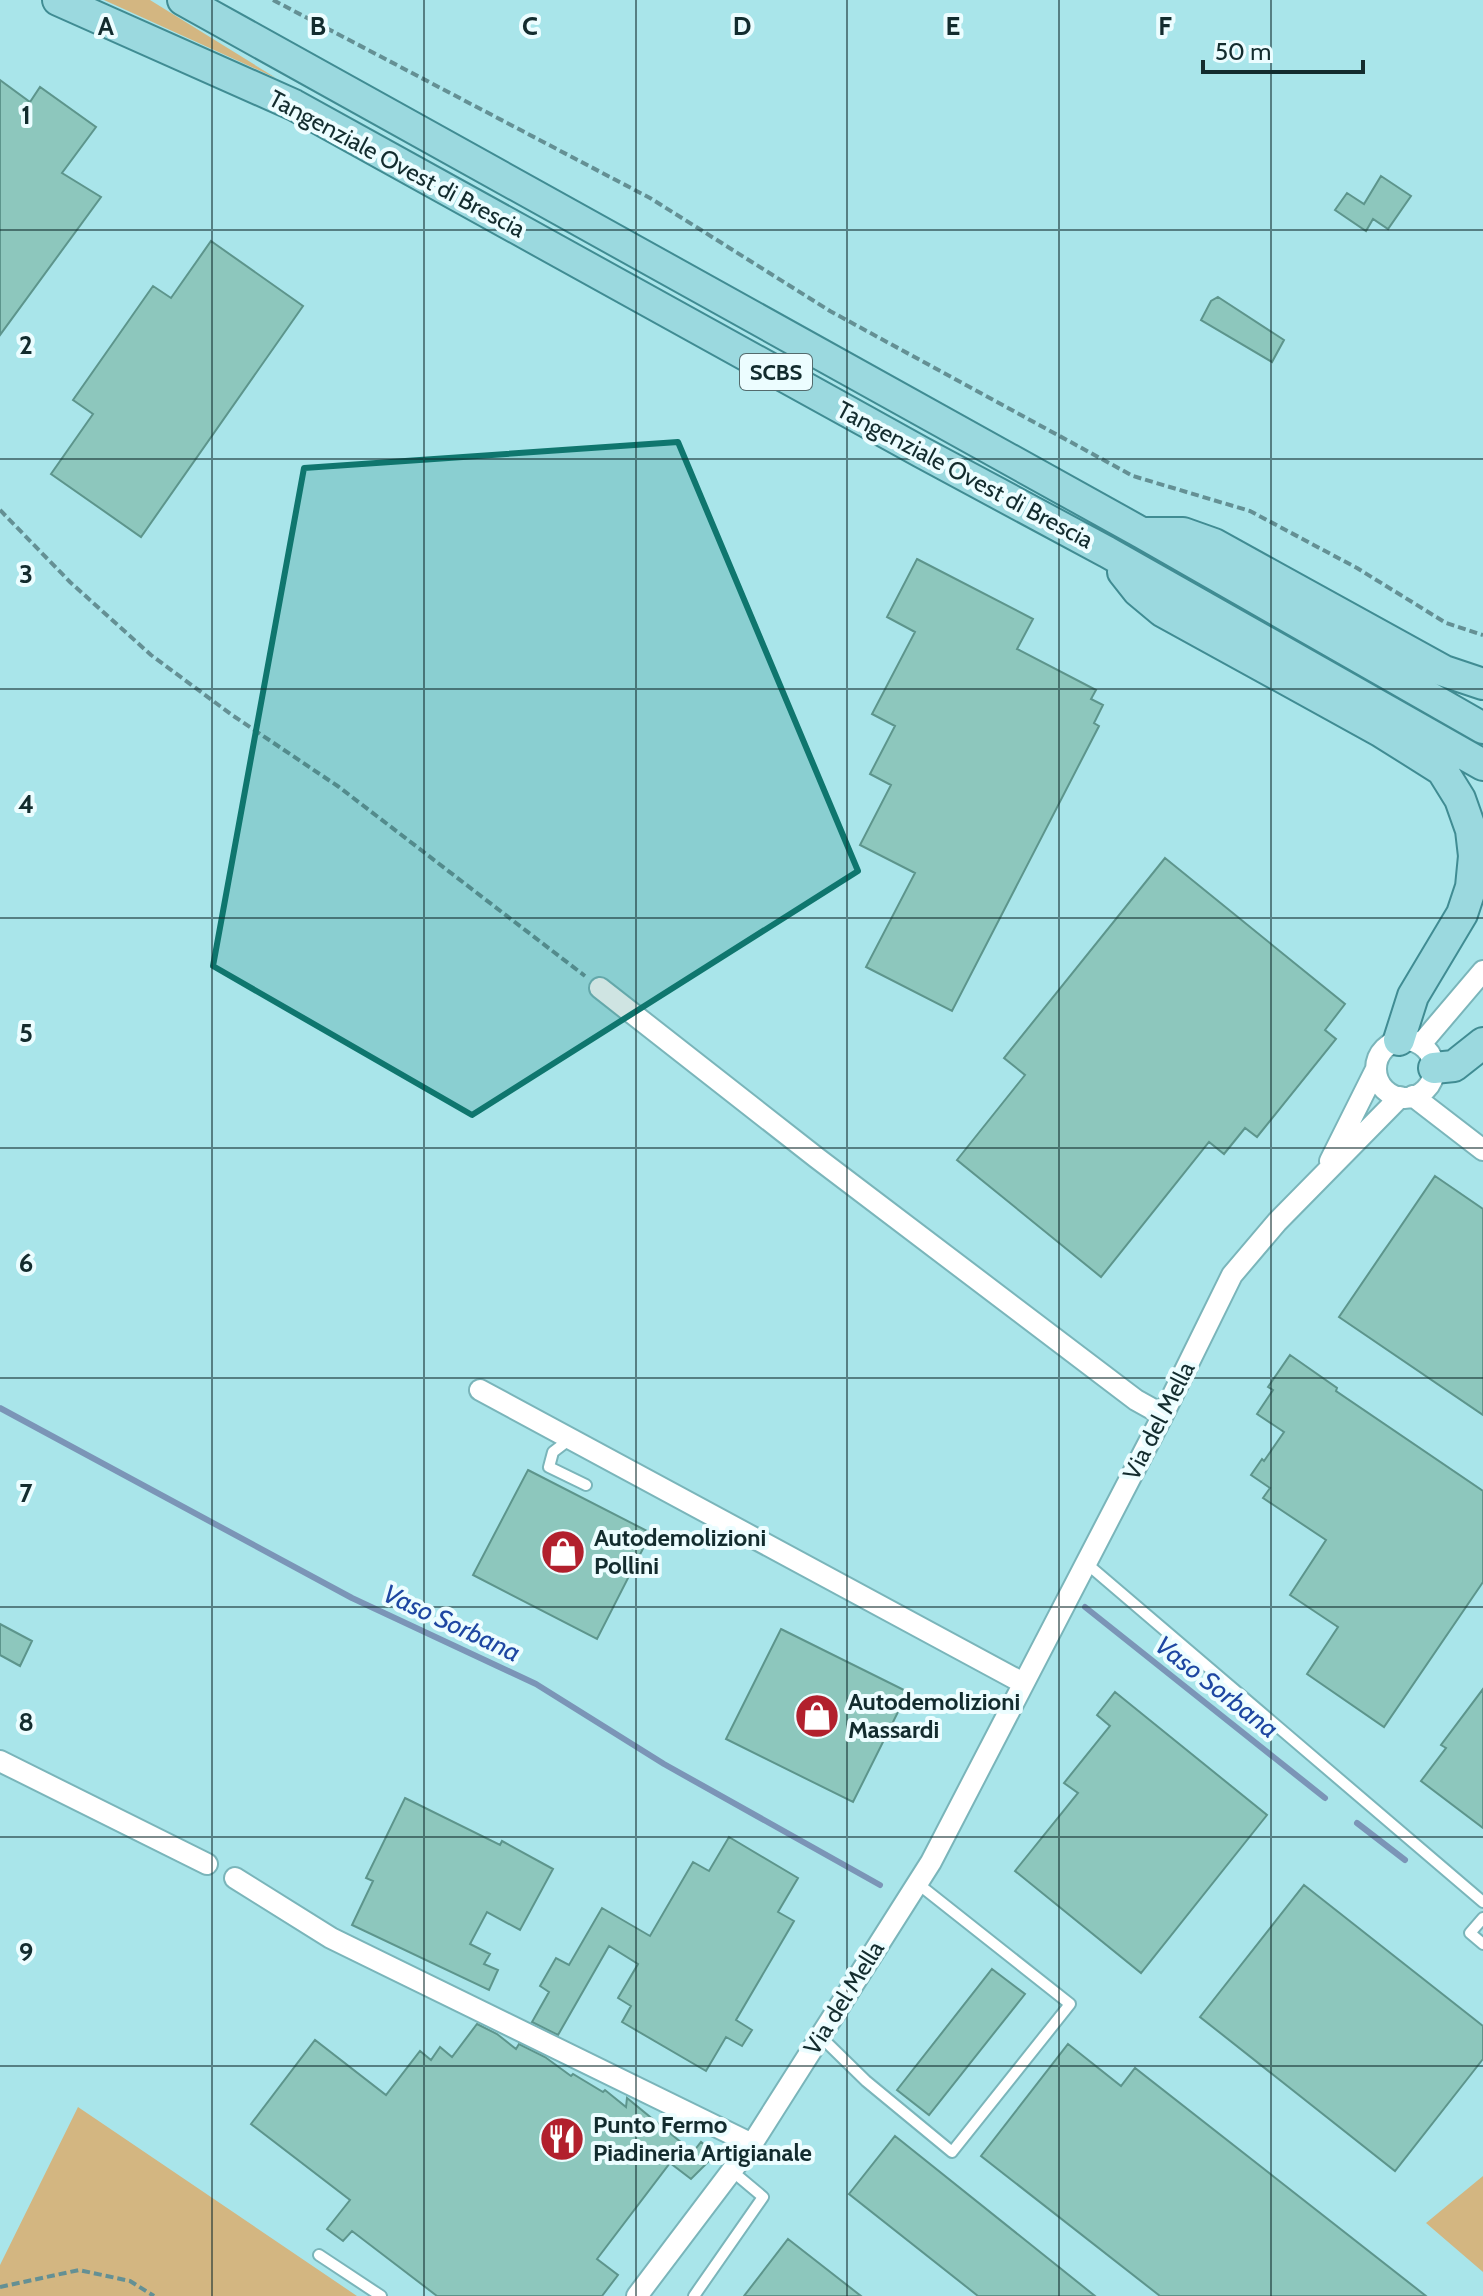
<svg xmlns="http://www.w3.org/2000/svg" width="1483" height="2296" font-family="Cabin,sans-serif">
<rect width="100%" height="100%" fill="#a9e5ea"/>
<path fill="#d3b681" d="M104 0H150L276 78Z
M78 2107 357 2296H0V2265Z
M1483 2176V2272L1426 2223Z"/>
<g fill="none" stroke-linecap="round" stroke-linejoin="round">
<path stroke="#7b95b7" stroke-width="6" d="M0 1408 352 1598 536 1684 664 1764 880 1885
M1085 1607 1325 1798
M1357 1823 1405 1860"/>
</g>
<path fill="#8dc7bd" stroke="#5d958c" stroke-width="2" d="M0 80 30 102 40 87 96 127 62 173 101 197 0 335Z
M1381 176 1411 196 1388 229 1373 219 1366 231 1335 210 1347 193 1364 204Z
M211 241 303 306 141 537 51 474 93 414 73 400 153 286 171 298Z
M1218 297 1284 340 1272 362 1201 320 1211 301Z
M917 559 1033 619 1017 649 1096 690 1091 699 1103 705 1094 723 1099 726 952 1011 866 967 915 873 860 845 891 785 870 774 895 726 872 714 915 632 887 617Z
M1165 858 1345 1004 1325 1030 1336 1039 1257 1137 1245 1128 1224 1154 1209 1142 1101 1277 957 1160 1025 1075 1004 1058Z
M1435 1176 1483 1209V1415L1339 1317Z
M1290 1355 1337 1388 1336 1391 1483 1491V1582L1384 1727 1307 1674 1338 1627 1290 1595 1326 1540 1263 1498 1270 1488 1251 1475 1262 1459 1264 1461 1284 1432 1257 1414 1273 1390 1268 1387Z
M528 1470 651 1533 597 1639 473 1575Z
M0 1624 32 1641 20 1666 0 1655Z
M781 1629 908 1692 853 1802 726 1739Z
M1483 1689V1828L1421 1781 1446 1748 1441 1745Z
M1115 1692 1267 1815 1141 1973 1015 1871 1078 1793 1064 1783 1110 1726 1097 1715Z
M405 1798 500 1845 502 1841 553 1869 520 1930 487 1912 470 1944 490 1954 484 1964 498 1970 489 1990 352 1925 373 1881 366 1878Z
M729 1837 798 1878 778 1912 794 1921 736 2020 752 2030 742 2046 726 2037 706 2071 622 2022 631 2006 618 1998 638 1964 609 1946 558 2035 532 2022 549 1992 540 1986 556 1958 569 1965 602 1908 650 1936 693 1862 709 1871Z
M1304 1885 1483 2026V2059L1395 2171 1200 2017Z
M992 1969 1025 1994 929 2115 897 2090Z
M477 2024 497 2034 516 2049 519 2044 545 2057 571 2076 573 2074 603 2092 605 2090 626 2107 627 2098 693 2152 701 2142 716 2154 691 2179 670 2163 597 2259 618 2275 602 2296H437L352 2231 343 2241 327 2229 350 2200 251 2124 315 2040 386 2095 420 2051 431 2060 440 2047 452 2057Z
M1068 2044 1121 2086 1135 2068 1426 2296H1160L981 2156Z
M895 2136 1095 2296H978L849 2194Z
M788 2239 861 2296H744Z"/>
<g fill="none" stroke-linecap="round" stroke-linejoin="round">
<g stroke="#7ab5ba" stroke-width="14">
<path id="lane" d="M570 1439 553 1452 549 1467 586 1485
M1086 1563 1483 1902
M1483 1918 1470 1933 1483 1944
M820 2036 866 2081 952 2152 1070 2004 917 1883
M319 2255 381 2296
M694 2296 763 2197 732 2171"/>
</g>
<g stroke="#7ab5ba" stroke-width="24">
<path id="street" d="M600 988 817 1158 1136 1400 1163 1415
M1376 1069a29 29 0 1 1 58 0a29 29 0 1 1-58 0Z
M1421 1044 1483 971
M1413 1096 1483 1150
M1330 1161 1376 1069
M480 1390 1023 1683
M0 1761 207 1864
M235 1878 331 1938 752 2144
M637 2296 752 2144 931 1862 1163 1415 1232 1275 1277 1222 1400 1097"/>
</g>
<g stroke="#408c93" stroke-width="34">
<path id="primary" d="M58 0 294 105 921 452 1107 552 1483 765
M183 0 1142 533 1483 728
M1146 533H1183L1214 544 1444 671 1483 684
M1123 572 1138 591 1162 611 1380 731 1442 770 1460 799 1471 830 1474 856 1471 887 1462 914 1413 996 1399 1040
M1434 1068 1454 1066 1483 1043"/>
</g>
<path stroke="#649094" stroke-width="4" stroke-dasharray="8 4" stroke-linecap="butt" d="M273 0 650 198 830 311 1133 476 1250 511 1357 568 1446 623 1483 635
M0 510 70 582 151 655 232 715 339 787 585 976
M0 2287 79 2270 130 2281 154 2296"/>
<use href="#lane" stroke="#fff" stroke-width="10"/>
<use href="#street" stroke="#fff" stroke-width="20"/>
<use href="#primary" stroke="#9bd9df" stroke-width="30"/>
</g>
<path fill="#0f766e" fill-opacity="0.2" stroke="#0f766e" stroke-width="6" stroke-linejoin="round" d="M678 442 858 871 472 1115 213 966 304 468Z"/>
<path fill="none" stroke="#132c2e" stroke-width="2" stroke-opacity="0.55" d="M212 0V2296M424 0V2296M636 0V2296M847 0V2296M1059 0V2296M1271 0V2296M0 230H1483M0 459H1483M0 689H1483M0 918H1483M0 1148H1483M0 1378H1483M0 1607H1483M0 1837H1483M0 2066H1483"/>
<defs>
<g id="shop-disc" transform="scale(2.3)"><circle r="9.5" fill="#b2202d" stroke="#ecfdff"/><path d="M-5-2.5h2.3a2.7 3.5 0 0 1 5.4 0H5L5.5 6h-11ZM-1.5-2.5h3a1.5 2.3 0 0 0-3 0Z" fill="#fff"/></g>
<g id="restaurant-disc" transform="scale(2.3)"><circle r="9.5" fill="#b2202d" stroke="#ecfdff"/><path d="M-5-6h1v4h1v-4h1v4h1v-4h1v5L-1.5 .5V6h-2V.5L-5-1ZM5-6V6H3V1.5H1.5Q1.5-4 5-6Z" fill="#fff"/></g>
</defs>
<g fill-rule="evenodd">
<use href="#shop-disc" x="563" y="1552"/>
<use href="#shop-disc" x="817" y="1716"/>
<use href="#restaurant-disc" x="562" y="2139"/>
</g>
<g text-anchor="middle" stroke-width="8" stroke-linejoin="round" paint-order="stroke">
<rect fill="#ecfdff" stroke="#546b6d" stroke-width="2" x="740" y="354" width="72" height="36" rx="6"/>
<g font-size="22" font-weight="bold" fill="#132c2e">
<text x="776" y="380">SCBS</text>
</g>
<g font-size="24" fill="#132c2e" stroke="#ecfdff">
<text transform="translate(397 164) rotate(28)" y="8">Tangenziale Ovest di Brescia</text>
<text transform="translate(965 475) rotate(28)" y="8">Tangenziale Ovest di Brescia</text>
<text transform="translate(1159 1421) rotate(-63)" y="8">Via del Mella</text>
<text transform="translate(844 1998) rotate(-58)" y="8">Via del Mella</text>
</g>
<g font-size="24" font-weight="bold" fill="#132c2e" stroke="#ecfdff" text-anchor="start">
<text x="594" y="1546">Autodemolizioni<tspan x="594" dy="28">Pollini</tspan></text>
<text x="848" y="1710">Autodemolizioni<tspan x="848" dy="28">Massardi</tspan></text>
<text x="593" y="2133">Punto Fermo<tspan x="593" dy="28">Piadineria Artigianale</tspan></text>
</g>
<g font-size="26" font-style="italic" fill="#1e47a2" stroke="#ecfdff">
<text transform="translate(452 1623) rotate(25)" y="9">Vaso Sorbana</text>
<text transform="translate(1217 1687) rotate(38)" y="9">Vaso Sorbana</text>
</g>
</g>
<g font-size="26" text-anchor="middle" font-weight="bold" fill="#132c2e" stroke="#ecfdff" stroke-width="8" stroke-linejoin="round" paint-order="stroke">
<text x="106" y="35">A</text>
<text x="318" y="35">B</text>
<text x="530" y="35">C</text>
<text x="742" y="35">D</text>
<text x="953" y="35">E</text>
<text x="1165" y="35">F</text>
<text x="26" y="124">1</text>
<text x="26" y="354">2</text>
<text x="26" y="583">3</text>
<text x="26" y="813">4</text>
<text x="26" y="1042">5</text>
<text x="26" y="1272">6</text>
<text x="26" y="1502">7</text>
<text x="26" y="1731">8</text>
<text x="26" y="1961">9</text>
</g>
<path d="M1203 60v12h160v-12" fill="none" stroke="#132c2e" stroke-width="4"/>
<text x="1215" y="60" font-size="24" fill="#132c2e" stroke="#ecfdff" stroke-width="6" paint-order="stroke">50 m</text>
</svg>
